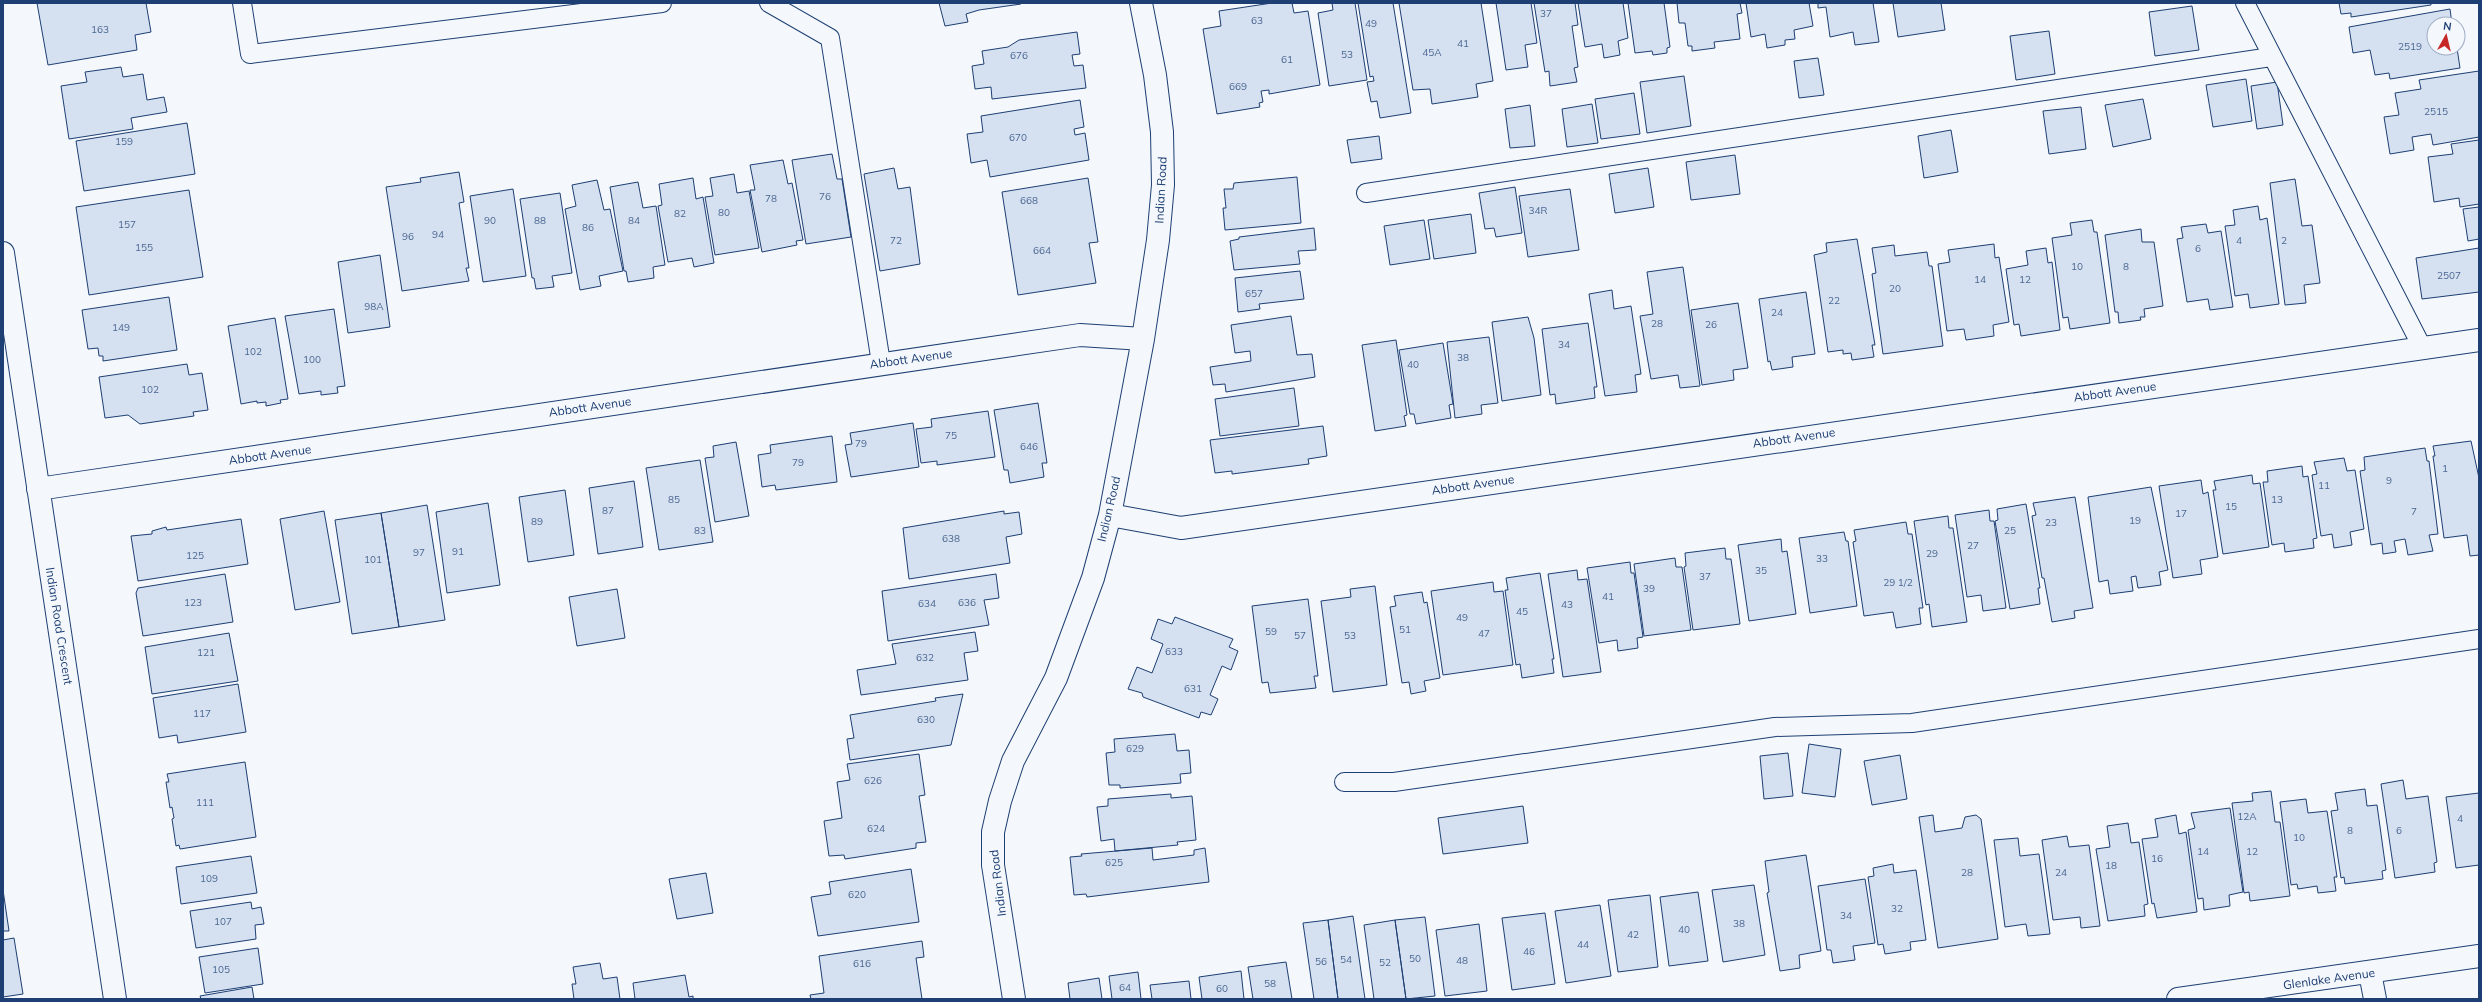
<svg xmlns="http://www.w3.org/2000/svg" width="2482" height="1002" font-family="Mulish,sans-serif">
<rect width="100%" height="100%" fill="#f4f7fb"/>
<path fill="#d5e0f0" stroke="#1d3f73" d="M37 3H146L151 32 135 35 137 50 48 65Z
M939 3H1020L1021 4 979 10 966 14 968 22 945 26Z
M1272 3H1292L1294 13 1308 11 1320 85 1269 94V90L1261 91 1263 102 1259 103 1260 107 1217 114 1203 29 1221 26 1219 11Z
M1332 3H1355L1367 80 1329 86 1318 13 1333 10Z
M1358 3H1393L1411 113 1380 118 1377 101 1371 102 1367 82 1374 81 1373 76 1370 77Z
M1399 3H1481L1493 81 1476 84 1478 97 1432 104 1430 89 1413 90Z
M1496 3H1531L1537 43 1525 45 1528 67 1506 70Z
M1534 3H1575L1578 25 1572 26 1578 67 1574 68 1577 82 1550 86 1549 71 1545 72Z
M1578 3H1623L1628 38 1618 41 1620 55 1604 58 1602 44 1585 47Z
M1628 3H1664L1670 47 1667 48V53L1653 55 1652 51 1635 53Z
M1677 3H1740L1742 13 1737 14 1740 39 1714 42 1715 48 1692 51V46H1688L1685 23H1679Z
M1746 3H1809L1813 26 1794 30 1795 39 1785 40V45L1767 48 1765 34 1751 37Z
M1818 3H1873L1879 42 1855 45 1853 32 1830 37 1826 7 1818 8Z
M1893 3H1941L1945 30 1898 37Z
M2339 3H2431V5L2351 17V13L2341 14Z
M2192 6 2199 50 2155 56 2149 12Z
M2450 9 2452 24H2434V48H2457L2460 68 2390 79 2389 73 2375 75 2370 50 2353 53 2349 27Z
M2049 31 2055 74 2016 80 2010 36Z
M1077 32 1080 54 1072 55 1074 66 1083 65 1086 88 992 99 991 87 975 89 972 66 984 64 982 51 1008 47 1019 40Z
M1818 58 1824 95 1799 98 1794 61Z
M121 67 123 77 143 74 147 100 164 97 167 112 131 118 133 129 69 139 61 86 87 82 85 72Z
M2479 71V137L2433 145 2431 134 2412 137 2414 150 2390 154 2384 117 2399 115 2395 93 2421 89 2419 80Z
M1684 76 1691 126 1647 133 1640 82Z
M2246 79 2252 121 2213 127 2206 85Z
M2277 82 2283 125 2257 129 2251 86Z
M1634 93 1640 134 1601 139 1595 99Z
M2143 99 2151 139 2113 147 2105 105Z
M1080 100 1084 127 1074 129 1075 135 1085 133 1089 160 990 177 987 160 971 163 967 134 983 132 981 116Z
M1592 104 1598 143 1567 147 1562 109Z
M1530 105 1535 146 1510 148 1505 109Z
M2081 107 2086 149 2049 154 2043 111Z
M187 123 195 174 84 191 76 141Z
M1951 130 1958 172 1924 178 1918 136Z
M1379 136 1382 159 1351 163 1347 140Z
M2479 140V204L2460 207 2459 198 2434 202 2428 157 2453 154 2451 144Z
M832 154 837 179H842L851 237 806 244 792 160Z
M1735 155 1740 194 1691 200 1686 162Z
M783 160 788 184 792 183 803 240 796 241 797 245 762 252 750 190H755L750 165Z
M894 168 898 189 910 187 920 264 880 271 864 174Z
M1648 168 1654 207 1615 213 1609 174Z
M459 172 464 202 459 203 469 268H466L469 281 402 291 386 187 421 182 420 178Z
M734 174 737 193 749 191 759 248 715 255 705 197 713 196 710 178Z
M1297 177 1301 223 1225 230 1223 208H1226L1224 189H1233L1234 183Z
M693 178 696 199 703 197 714 263 694 267 692 258 668 262 658 206 662 205 659 184Z
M1088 178 1098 242 1089 243 1096 283 1018 295 1002 192Z
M2295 179 2302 226 2312 225 2320 283 2304 285 2306 303 2285 305 2270 183Z
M597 180 604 210 610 209 623 271 599 276 601 286 580 290 565 209 576 206 572 185Z
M638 182 643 208 656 206 665 265 653 267 654 278 628 282 626 271H624L610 187Z
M1515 187 1522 233 1496 237 1494 228 1485 229 1479 193Z
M513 189 526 276 483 282 470 196Z
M1570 189 1579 250 1528 257 1519 196Z
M189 190 203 277 89 295 76 207Z
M560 193 572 273 552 276 554 287 536 289 534 278H532L520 199Z
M2258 206 2260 220 2267 218 2279 304 2250 308 2248 294 2235 296 2225 226 2235 225 2233 210Z
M2479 207V239L2468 241 2463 209Z
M1471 214 1476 253 1434 259 1428 220Z
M1424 220 1430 259 1390 265 1384 226Z
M2092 220 2094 232H2097L2110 323 2070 329 2068 317 2063 318 2052 238 2072 235 2070 223Z
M2206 224 2208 233 2221 231 2233 307 2210 310 2208 299 2187 302 2177 239 2183 238 2181 227Z
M1314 228 1316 250 1298 251 1300 264 1234 270 1230 241 1239 239V237Z
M2141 229 2142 242H2154L2163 306 2144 309 2145 317H2140L2141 320 2119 323 2118 312H2115L2105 235Z
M1857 239 1875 345H1872L1874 357 1852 360 1851 353 1843 354V350L1828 352 1814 255 1827 252 1826 243Z
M1994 244 1995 258 1999 257 2009 322 1993 325 1994 336 1966 340 1964 329 1947 331 1938 264 1950 262 1948 250Z
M1894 245 1895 256 1927 252 1929 266H1932L1943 346 1883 354 1872 274 1876 273 1872 248Z
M2046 248 2048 263 2052 262 2060 330 2021 336 2019 324 2014 325 2006 269 2028 265 2026 251Z
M2479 248V292L2422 299 2416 258Z
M380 255 390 327 348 333 338 262Z
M1683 267 1700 386 1680 388 1678 375 1651 379 1640 316 1653 314 1647 272Z
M1300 271 1304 299 1259 304 1260 309 1238 312 1235 278Z
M1612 290 1614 309 1631 306 1641 374 1635 375 1637 392 1605 396 1589 294Z
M1806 292 1815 354 1792 357 1793 367 1772 370 1770 361 1768 362 1759 299Z
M169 297 177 350 103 361V356H99L98 348 88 349 82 310Z
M1738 303 1748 368 1733 370 1734 380 1702 385 1691 310Z
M334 309 345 386 337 387 338 393 321 395V391L299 394 285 316Z
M1291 316 1297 355 1312 354 1315 377 1226 392 1225 384 1213 385 1210 367 1251 361 1250 351 1235 353 1231 325Z
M1528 317 1534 338 1541 395 1502 401 1492 322Z
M275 318 288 399 280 400 281 403 266 406V402L257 403V401L241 404 228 326Z
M1588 323 1597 387H1594L1595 398 1556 404 1555 394 1550 395 1542 329Z
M1489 337 1498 403 1481 405 1482 414 1455 418 1447 342Z
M1396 340 1407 415 1404 416 1406 426 1375 431 1362 345Z
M1443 343 1453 404 1449 405 1451 418 1416 424 1414 414H1410L1399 350Z
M187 364 189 375 202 373 208 410 193 412 194 416 140 424 128 415 105 418 99 377Z
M1294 388 1299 426 1220 436 1215 399Z
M1038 403 1047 463H1042L1044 477 1010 483 1008 470H1004L994 410Z
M988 411 995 457 937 465V461L921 463 916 429 932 427 931 419Z
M913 423 919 467 851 477 845 445 852 444 850 433Z
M1323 426 1327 456 1308 459 1309 464 1232 474V471L1215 473 1210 440Z
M832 436 837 482 776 490 775 485 762 487 758 455 771 453 770 445Z
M2471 441 2479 478V555L2470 556 2467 535 2444 538 2433 456H2435L2433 446Z
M736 442 749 516 715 522 705 458 714 457 713 446Z
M2425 448 2427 461H2429L2438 534 2429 535 2433 551 2408 555 2405 539 2394 541 2396 552 2383 554 2382 543 2371 545 2360 471 2365 470 2364 457Z
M2344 458 2347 471 2355 470 2364 529 2350 532 2352 545 2334 548 2332 534 2321 536 2312 475 2317 474 2314 462Z
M700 460 713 542 659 550 646 468Z
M2302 466 2303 477 2308 476 2317 538 2313 539 2314 548 2285 552 2284 543 2272 545 2263 482H2268L2267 471Z
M2252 475 2253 484 2260 483 2269 547 2223 554 2213 490H2216L2214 481Z
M2201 480 2203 494 2208 492 2218 557 2200 560 2202 574 2173 578 2159 486Z
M634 481 643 547 598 554 589 488Z
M2151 487 2168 570 2159 572 2161 585 2138 588 2136 576 2131 577 2133 591 2110 594 2108 580 2099 582 2088 497Z
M565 490 574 555 528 562 519 497Z
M2075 497 2093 608 2074 611 2075 618 2052 622 2044 578H2042L2032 516 2036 515 2033 503Z
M488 503 500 585 447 593 436 512Z
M2026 504 2040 588H2038L2040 604 2010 609 1995 521 1998 520 1997 509Z
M427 505 445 620 399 627 381 513Z
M1989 510 1990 521H1994L2006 608 1983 611 1981 595 1967 597 1955 515Z
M324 511 340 602 295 610 280 519Z
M1004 511V514L1019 512 1022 534 1006 537 1010 563 909 579 903 528Z
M381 513 399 627 352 634 335 520Z
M1948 516 1949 528H1953L1967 622 1932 627 1929 604 1926 605 1914 521Z
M241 519 248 564 138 581 131 536 152 534V531L166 527 167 530Z
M1906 522 1908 534H1912L1923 608H1919L1921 624 1896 628 1893 612 1864 616 1853 542 1856 541 1854 530Z
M1844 532 1846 541H1848L1857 606 1810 613 1799 538Z
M1781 539 1782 552 1787 551 1796 614 1749 621 1738 545Z
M1725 548 1726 559H1731L1740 624 1693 630 1684 567 1686 566 1685 553Z
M1675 558 1676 567H1682L1691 630 1644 636 1634 564Z
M1630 562 1631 573H1634L1643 637 1637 638 1638 648 1618 651 1617 640 1599 643 1587 568Z
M1577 570 1578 580 1587 579 1601 672 1563 677 1548 574Z
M1540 573 1554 659H1552L1554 673 1522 678 1520 664 1516 665 1505 590H1508L1506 578Z
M225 574 233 622 143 636 136 593 138 588Z
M996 574 999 598 984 600 989 625 888 641 882 591Z
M1493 582 1494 592 1503 591 1513 665 1443 675 1431 591Z
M1375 586 1387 685 1333 692 1321 601 1351 597 1350 589Z
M617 589 625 638 577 646 569 597Z
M1422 592 1424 603 1427 602 1440 678 1424 681 1426 691 1411 694 1409 682 1402 683 1390 607 1396 606 1394 596Z
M1308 599 1318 676H1314L1316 688 1270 693 1268 682 1262 683 1252 606Z
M1175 617 1233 639 1229 647 1238 651 1231 670 1222 666 1210 695 1218 699 1211 715 1201 712 1199 718 1143 697 1142 693 1128 689 1137 667 1152 673 1163 644 1151 639 1158 619 1172 624Z
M975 632 978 651 964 653 968 680 861 695 857 670 896 664 892 644Z
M229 633 238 681 152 694 145 647Z
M238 684 246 732 178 743 177 735 159 738 153 698Z
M963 694 951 745 850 760 847 739 854 738 850 715 936 701 935 698Z
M1175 734 1177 751 1189 750 1191 773 1180 774 1181 783 1120 788V785H1109L1106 753 1115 752 1114 739Z
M1809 744 1841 749 1835 797 1802 793Z
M1788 753 1793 796 1764 799 1760 756Z
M919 754 925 795 919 796 926 842 916 843V848L845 859 844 855 829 856 824 821 842 818 837 782 850 780 847 764Z
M1900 755 1907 799 1872 805 1864 761Z
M245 762 256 837 180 849 179 845 176 846 172 819 174 818 172 807 170 808 166 782H169L167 774Z
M2403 780 2406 799 2428 796 2437 862 2434 863 2435 872 2395 878 2381 784Z
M2365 789 2367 806 2377 805 2386 870 2382 871 2383 879 2345 884 2344 877 2341 878 2331 811 2338 810 2335 793Z
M2271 791 2275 822H2280L2290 896 2250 901 2249 892 2244 893 2232 803 2253 801 2252 793Z
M2479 793V865L2456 868 2446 797Z
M1171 794V798L1192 796 1196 840 1177 842 1178 845 1115 851 1114 839 1101 841 1097 807 1108 806V799Z
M2306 799 2308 813 2327 811 2337 877H2334L2336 891 2318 893 2317 886 2298 889 2297 884 2291 885 2280 802Z
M1523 806 1528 843 1443 854 1438 818Z
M2230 808 2243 892 2229 895 2230 906 2204 910 2203 898 2198 899 2188 830 2195 828 2191 813Z
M1933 815 1935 832 1962 828 1965 817 1976 815 1981 819 1998 939 1938 948 1919 817Z
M2176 815 2179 834 2186 832 2197 912 2157 918 2154 903 2152 904 2142 839 2158 837 2155 819Z
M2128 823 2131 843 2139 842 2148 904 2144 905 2145 916 2108 921 2096 849 2110 847 2107 826Z
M2067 836 2069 847 2089 845 2100 926 2081 928 2080 917 2053 920 2042 840Z
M2018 838 2020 856 2039 854 2050 934 2028 936 2026 924 2005 927 1994 840Z
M1152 848 1153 860 1194 855V850L1205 848 1209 882 1087 897 1086 894 1074 895 1070 857 1082 856 1081 854Z
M1806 855 1821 951 1799 955 1800 968 1780 971 1767 893 1769 892 1765 861Z
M251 856 257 893 181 904 176 867Z
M1893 864 1894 873 1916 870 1926 940 1910 942 1911 950 1885 954 1883 944 1878 945 1868 877 1874 876 1873 868Z
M911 869 919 922 818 936 811 897 831 894 829 882Z
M706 873 713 913 677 919 669 879Z
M1865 879 1875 943 1853 946 1855 960 1833 963 1831 950H1827L1818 886Z
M1754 885 1765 955 1723 962 1712 890Z
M3 890 9 931H3Z
M1698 892 1708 961 1669 966 1660 897Z
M1650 895 1658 967 1618 972 1608 900Z
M251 902 252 909 261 907 264 924 255 925 256 939 196 948 190 911Z
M1600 905 1611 976 1566 983 1555 911Z
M1545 913 1555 984 1512 990 1502 918Z
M1353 916 1365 999H1338L1328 920Z
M1425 917 1435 996 1406 999 1395 920Z
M1328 920 1338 999H1314L1303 923Z
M1395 920 1406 999H1374L1364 925Z
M1479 924 1487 991 1445 996 1436 930Z
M14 938 23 994 3 997V940Z
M922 941 924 957 916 958 922 999H931H811L810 995 824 993 819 956Z
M258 948 263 984 205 993 199 957Z
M1286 962 1292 999H1253L1248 967Z
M600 963 603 979 617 977 620 999H574L572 984H576L573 967Z
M1241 971 1244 999H1202L1199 977Z
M1138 972 1141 999H1112L1109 976Z
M685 975 689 997 693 996V999H635L633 983Z
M1099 978 1102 999H1070L1068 983Z
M1189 981 1191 999H1152L1150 985Z
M252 987 254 999H201L200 996Z"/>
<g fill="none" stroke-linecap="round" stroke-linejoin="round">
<g stroke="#1d3f73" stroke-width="20">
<path id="lane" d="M242 3 250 54 662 3
M769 3 830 38 881 363
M2245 3 2422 347
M1366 193 2271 57
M1344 782H1394L1775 727 1912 723 2479 639"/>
</g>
<g stroke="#1d3f73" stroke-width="24">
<path id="street" d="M3 253 115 999
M38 489 1080 335 1143 339
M1110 515 1181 528 2479 340
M2370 973 2375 999
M1014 999 993 865V832L1000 801 1013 761 1056 678 1093 578 1110 515 1143 339 1158 240 1163 185 1162 132 1155 75 1141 3
M2178 999 2479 956"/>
</g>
<use href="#lane" stroke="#f4f7fb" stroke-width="18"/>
<use href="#street" stroke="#f4f7fb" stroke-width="22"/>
</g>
<g text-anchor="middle" stroke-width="3" stroke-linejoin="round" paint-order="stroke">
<g font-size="10" fill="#4b6792">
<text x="1546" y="17">37</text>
<text x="1257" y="24">63</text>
<text x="1371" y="27">49</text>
<text x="100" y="33">163</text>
<text x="1463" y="47">41</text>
<text x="2410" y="50">2519</text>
<text x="1432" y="56">45A</text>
<text x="1347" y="58">53</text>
<text x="1019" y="59">676</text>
<text x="1287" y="63">61</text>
<text x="1238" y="90">669</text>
<text x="2436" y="115">2515</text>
<text x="1018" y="141">670</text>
<text x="124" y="145">159</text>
<text x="825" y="200">76</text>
<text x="771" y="202">78</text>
<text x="1029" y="204">668</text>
<text x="1538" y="214">34R</text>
<text x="724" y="216">80</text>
<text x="680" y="217">82</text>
<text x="490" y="224">90</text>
<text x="540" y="224">88</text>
<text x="634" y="224">84</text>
<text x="127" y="228">157</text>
<text x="588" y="231">86</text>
<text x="438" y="238">94</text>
<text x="408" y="240">96</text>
<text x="896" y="244">72</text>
<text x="2239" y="244">4</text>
<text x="2284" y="244">2</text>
<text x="144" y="251">155</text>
<text x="2198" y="252">6</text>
<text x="1042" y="254">664</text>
<text x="2077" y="270">10</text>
<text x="2126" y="270">8</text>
<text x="2449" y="279">2507</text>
<text x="1980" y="283">14</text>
<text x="2025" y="283">12</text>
<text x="1895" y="292">20</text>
<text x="1254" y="297">657</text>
<text x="1834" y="304">22</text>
<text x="374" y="310">98A</text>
<text x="1777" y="316">24</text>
<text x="1657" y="327">28</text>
<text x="1711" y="328">26</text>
<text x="121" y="331">149</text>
<text x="1564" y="348">34</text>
<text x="253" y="355">102</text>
<text x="1463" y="361">38</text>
<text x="312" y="363">100</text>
<text x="1413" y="368">40</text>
<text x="150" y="393">102</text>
<text x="951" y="439">75</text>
<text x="861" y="447">79</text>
<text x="1029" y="450">646</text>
<text x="798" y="466">79</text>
<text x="2445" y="472">1</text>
<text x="2389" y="484">9</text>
<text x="2324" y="489">11</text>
<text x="674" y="503">85</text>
<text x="2277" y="503">13</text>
<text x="2231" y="510">15</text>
<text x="608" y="514">87</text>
<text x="2414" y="515">7</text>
<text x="2181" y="517">17</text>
<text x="2135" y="524">19</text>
<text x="537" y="525">89</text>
<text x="2051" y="526">23</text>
<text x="700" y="534">83</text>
<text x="2010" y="534">25</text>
<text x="951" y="542">638</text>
<text x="1973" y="549">27</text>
<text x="458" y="555">91</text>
<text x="419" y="556">97</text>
<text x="1932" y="557">29</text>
<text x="195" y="559">125</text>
<text x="1822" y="562">33</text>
<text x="373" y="563">101</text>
<text x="1761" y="574">35</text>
<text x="1705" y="580">37</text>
<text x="1898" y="586">29 1/2</text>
<text x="1649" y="592">39</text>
<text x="1608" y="600">41</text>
<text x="193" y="606">123</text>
<text x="967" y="606">636</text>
<text x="927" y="607">634</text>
<text x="1567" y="608">43</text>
<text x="1522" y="615">45</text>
<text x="1462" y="621">49</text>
<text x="1405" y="633">51</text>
<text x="1271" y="635">59</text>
<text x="1484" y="637">47</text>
<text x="1300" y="639">57</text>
<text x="1350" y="639">53</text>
<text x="1174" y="655">633</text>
<text x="206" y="656">121</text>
<text x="925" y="661">632</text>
<text x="1193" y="692">631</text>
<text x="202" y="717">117</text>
<text x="926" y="723">630</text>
<text x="1135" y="752">629</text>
<text x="873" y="784">626</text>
<text x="205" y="806">111</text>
<text x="2247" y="820">12A</text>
<text x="2460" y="822">4</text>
<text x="876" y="832">624</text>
<text x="2350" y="834">8</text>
<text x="2399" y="834">6</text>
<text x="2299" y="841">10</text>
<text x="2203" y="855">14</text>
<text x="2252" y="855">12</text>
<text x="2157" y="862">16</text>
<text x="1114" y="866">625</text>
<text x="2111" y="869">18</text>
<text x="1967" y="876">28</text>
<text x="2061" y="876">24</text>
<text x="209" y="882">109</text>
<text x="857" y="898">620</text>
<text x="1897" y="912">32</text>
<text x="1846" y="919">34</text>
<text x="223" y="925">107</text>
<text x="1739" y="927">38</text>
<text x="1684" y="933">40</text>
<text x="1633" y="938">42</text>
<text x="1583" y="948">44</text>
<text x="1529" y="955">46</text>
<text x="1415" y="962">50</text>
<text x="1346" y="963">54</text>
<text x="1462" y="964">48</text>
<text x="1321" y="965">56</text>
<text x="1385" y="966">52</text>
<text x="862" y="967">616</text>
<text x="221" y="973">105</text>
<text x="1270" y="987">58</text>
<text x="1125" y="991">64</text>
<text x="1222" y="992">60</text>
</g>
<g font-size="12" fill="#1d3f73" stroke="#f4f7fb">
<text transform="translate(1161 190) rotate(-87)" y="4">Indian Road</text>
<text transform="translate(911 359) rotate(-8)" y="4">Abbott Avenue</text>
<text transform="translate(2115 392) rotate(-8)" y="4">Abbott Avenue</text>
<text transform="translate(590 407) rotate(-8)" y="4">Abbott Avenue</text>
<text transform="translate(1794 438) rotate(-8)" y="4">Abbott Avenue</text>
<text transform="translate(270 455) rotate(-8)" y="4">Abbott Avenue</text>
<text transform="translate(1473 485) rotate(-8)" y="4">Abbott Avenue</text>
<text transform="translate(1109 509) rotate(-77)" y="4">Indian Road</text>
<text transform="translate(59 626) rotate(81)" y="4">Indian Road Crescent</text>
<text transform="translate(998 883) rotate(-97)" y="4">Indian Road</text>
<text transform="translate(2329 979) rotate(-8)" y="4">Glenlake Avenue</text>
</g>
</g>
<rect width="2482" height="1002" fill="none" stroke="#1d3f73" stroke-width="8"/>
<g transform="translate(2446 36) rotate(8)"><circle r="19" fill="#f4f7fb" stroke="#9eadc5"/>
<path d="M0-3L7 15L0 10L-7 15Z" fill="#c62828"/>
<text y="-6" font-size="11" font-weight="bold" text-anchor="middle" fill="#1d3f73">N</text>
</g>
</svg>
